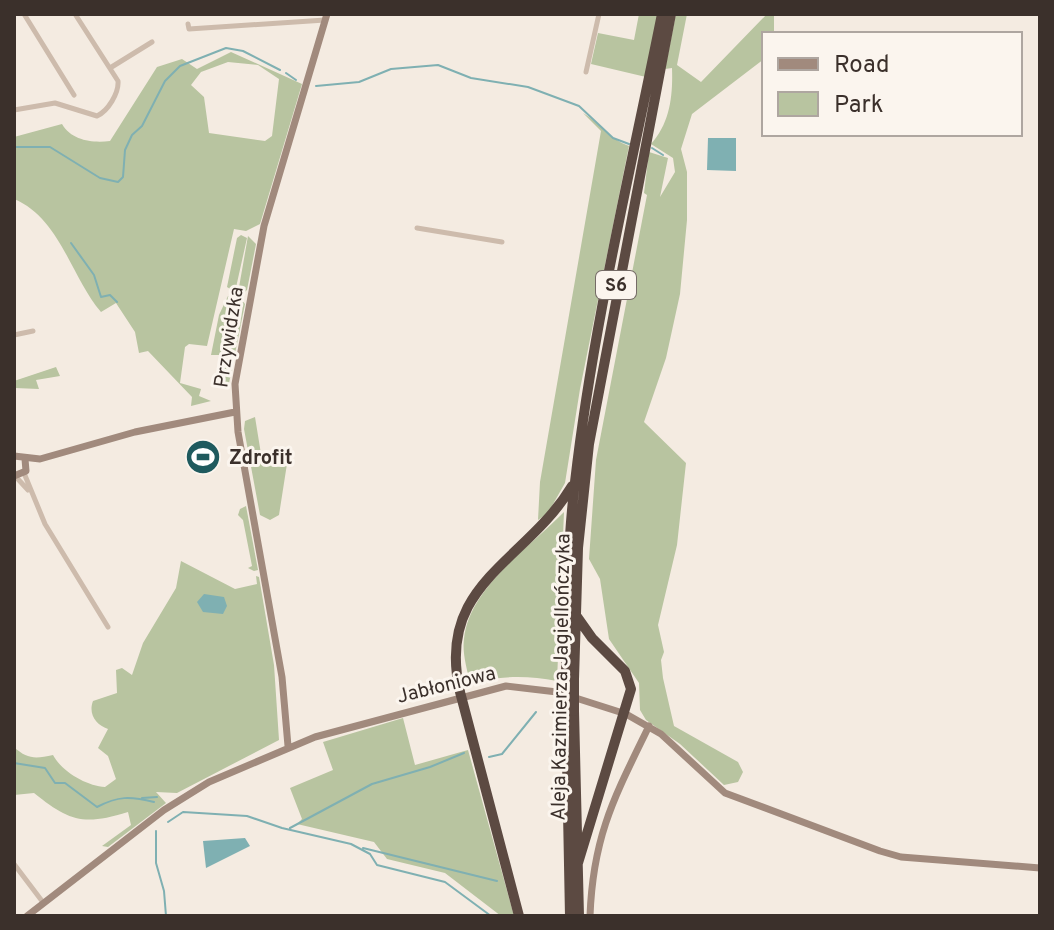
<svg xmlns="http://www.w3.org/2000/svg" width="1054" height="930" font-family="Overpass,sans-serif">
<rect width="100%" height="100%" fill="#f4ebe1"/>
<path fill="#b8c4a0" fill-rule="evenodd" d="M639 14H658L646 77 591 64 598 33 634 40Z
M676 14H687L677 65 701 82 767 14H774V34H764V59L692 114 681 149 687 172V220L680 294 666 358 644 422 686 463 677 545 658 625 664 652 661 660 663 678 674 726 738 762 743 772 738 782 724 785 680 744 646 720 640 710 639 683 609 639 600 579 589 559 596 460 647 195 644 193 649 152 668 158 660 197 675 172 673 158 651 144C670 123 673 96 672 68L665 69Z
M231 52 302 84 260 224 246 231 234 229 207 346 189 344 185 347 180 383 201 389 199 396 211 401 191 406 192 397 148 351 139 353 135 332 116 303 101 312C71 277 60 218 14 199V137L62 124C72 141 93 143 110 141L157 67 182 59 197 69ZM228 62 258 65 279 79 272 136 265 141 209 133 204 97 191 85 201 72Z
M583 113C600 123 609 139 629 146L580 389 565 483 548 513 538 520 540 482 601 131Z
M241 235 247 238 235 292 227 287 237 238Z
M248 236 256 244 247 290 242 294 238 293Z
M228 296 236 301 241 299 245 304 228 388 224 380 225 367 222 380 215 379 222 363 221 355H211L219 315Z
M56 367 60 376 36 380 39 389 15 388 14 381Z
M255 417 261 454 289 451 279 515 270 520 260 515 244 429 245 421Z
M246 506 258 570 254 571 248 568 252 566 243 520 238 515 240 509Z
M564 512 557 681C526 675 500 676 470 683 467 669 462 653 464 639 469 588 530 547 564 512Z
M181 561 235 589 257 584 256 576 259 577 274 665 279 740 177 793 156 792 166 803 108 847 102 846 131 825 128 812C83 826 69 821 34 793L14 795V747C27 759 35 759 53 755 62 772 87 786 105 787L116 779 108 756 98 748 108 729C96 725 88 714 93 701L117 693 116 670 122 668 132 675 143 643 176 588Z
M403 718 415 765 468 750 514 916H501L445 873 387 859 374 842 297 824 302 819 290 788 333 770 323 742Z"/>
<path fill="#7fb0b2" d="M708 138H736V171L707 170Z
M204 594 224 597 227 606 223 614 203 612 197 602Z
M245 838 250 846 206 868 203 841Z"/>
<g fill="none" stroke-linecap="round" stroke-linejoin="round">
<path stroke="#7fb0b2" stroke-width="2" d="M286 73 296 80
M316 86 359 82 391 69 438 65 471 78 528 87 579 106 613 138 629 144
M14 147H50L100 178 118 182 123 177 125 150 132 135 142 126 165 81 180 66 226 48 243 51 280 70
M652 148 663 155
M71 243 94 275 101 297 110 295 117 302
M489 757 502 754 536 712
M14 763 45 768 55 783H65L97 807C118 796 130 796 154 802
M142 798 157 797
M168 822 183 812 247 816 282 828 351 844 370 854 377 865 445 882 491 916
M290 828 372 784 430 767 464 753
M156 831V863L164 891 166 916
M363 848 497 881"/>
<path stroke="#cdbbac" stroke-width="5" d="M24 14 74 95
M188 24 189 29 325 20
M110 68 152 42
M586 72 599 14
M14 110 55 103 97 116C108 111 119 93 118 81L75 14
M417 228 502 242
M14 335 33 331
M24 473 45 524 108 627
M16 477 28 490
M14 864 42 901"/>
<path stroke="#a18a7d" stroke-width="7" d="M14 456 40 459 135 432 235 412
M14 476 26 471 25 459
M288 746 282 677 238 432 235 384 264 226 327 14
M27 916 164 810 209 782 315 737 506 686 557 692 626 714 661 734 725 793 880 851 901 857 1040 868
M590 916C593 835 615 796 649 726"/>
<path stroke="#5c4a42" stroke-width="10" d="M575 614 592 638 625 671 631 689 578 863
M566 677C567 612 567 546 575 482 593 325 631 169 662 14
M574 679 578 548 589 444 671 14
M566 708 570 916
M574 711 579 916
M519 916 460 692C435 583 526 563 572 486"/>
<path stroke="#5c4a42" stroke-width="10" d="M566 677V708
M574 711V679"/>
</g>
<defs>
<g id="stadium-disc" transform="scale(1.8)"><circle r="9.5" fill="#1f5a5e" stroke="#fbf5ee"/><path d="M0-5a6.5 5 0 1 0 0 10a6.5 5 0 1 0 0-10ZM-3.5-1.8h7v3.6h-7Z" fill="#fff"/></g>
</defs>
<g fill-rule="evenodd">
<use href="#stadium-disc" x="203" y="457"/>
</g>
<g text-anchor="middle" stroke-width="6" stroke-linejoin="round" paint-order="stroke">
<rect fill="#fbf5ee" stroke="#756b66" stroke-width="2" x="596" y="271" width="40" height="28" rx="6"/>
<g font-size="18" font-weight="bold" fill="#3b302b">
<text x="616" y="291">S6</text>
</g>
<g font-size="20" fill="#3b302b" stroke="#fbf5ee">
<text transform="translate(228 337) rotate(-81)" y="7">Przywidzka</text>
<text transform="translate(560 677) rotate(-89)" y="7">Aleja Kazimierza Jagiellończyka</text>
<text transform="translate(446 684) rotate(-14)" y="7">Jabłoniowa</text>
</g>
<g font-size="20" font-weight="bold" fill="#3b302b" stroke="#fbf5ee" text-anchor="start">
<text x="229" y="464">Zdrofit</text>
</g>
</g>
<rect width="1054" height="930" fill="none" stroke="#3b302b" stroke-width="32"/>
<rect x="762" y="32" width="260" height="104" fill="#fbf5ee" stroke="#aea6a0" stroke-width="2"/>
<rect x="778" y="58" width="40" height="12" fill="#a18a7d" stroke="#aea6a0" stroke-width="2"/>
<text x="834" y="72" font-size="24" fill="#3b302b">Road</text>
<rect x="778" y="92" width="40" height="24" fill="#b8c4a0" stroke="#aea6a0" stroke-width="2"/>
<text x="834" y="112" font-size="24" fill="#3b302b">Park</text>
</svg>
